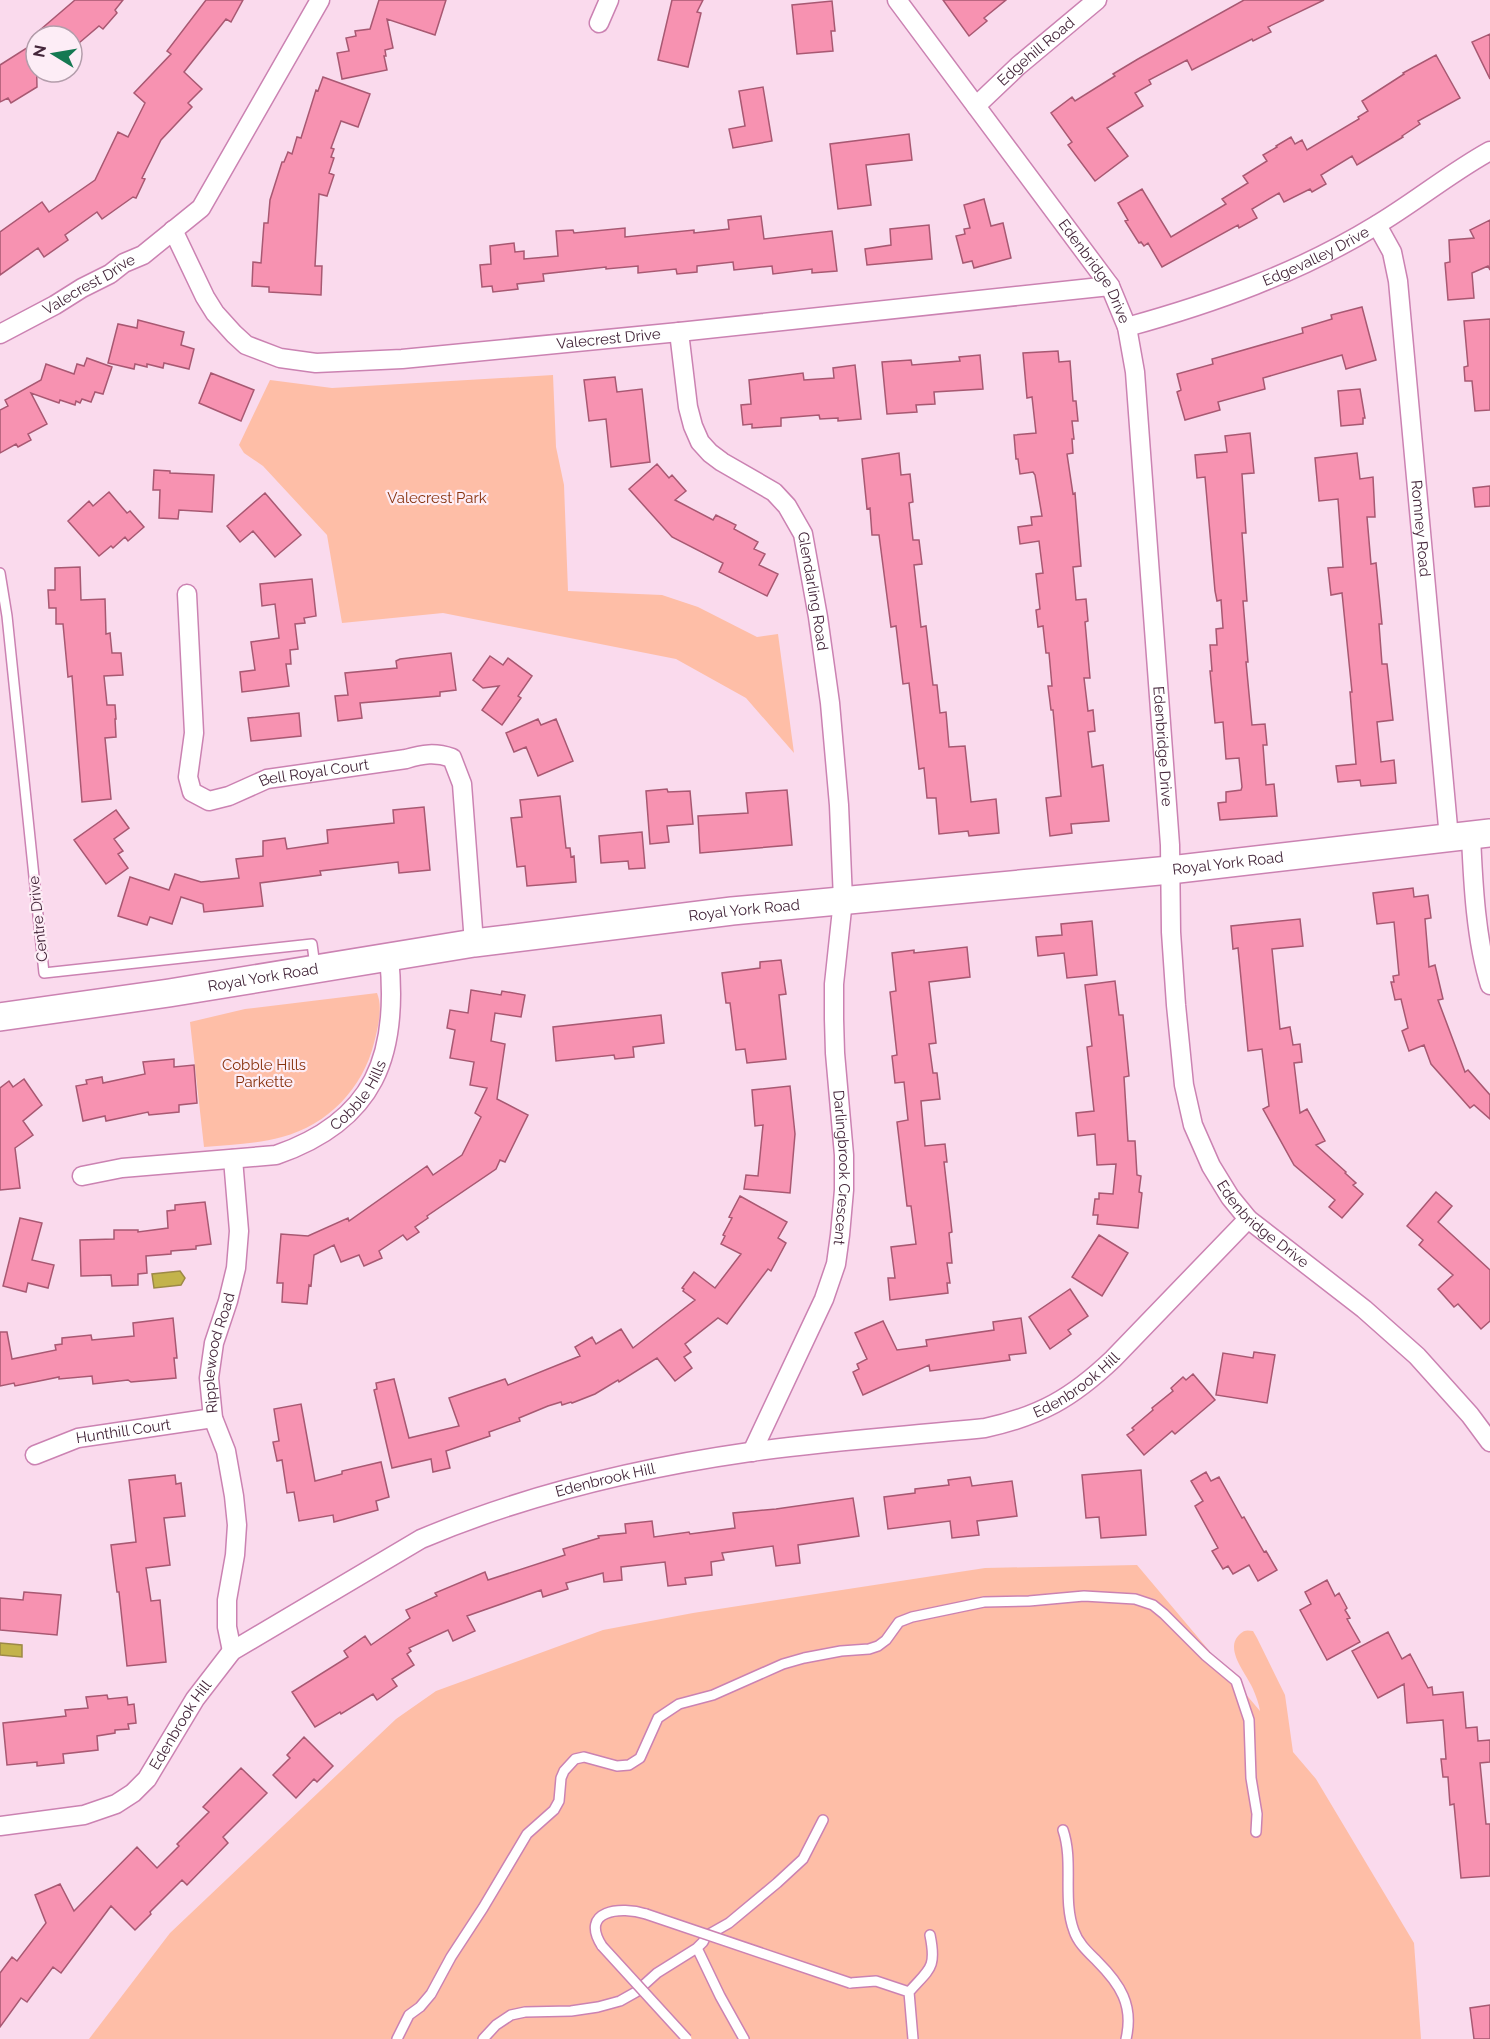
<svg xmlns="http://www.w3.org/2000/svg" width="1490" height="2039" font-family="Raleway,sans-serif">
<rect width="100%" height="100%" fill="#fadaed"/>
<path fill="#febea7" d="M553 375 556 447 564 485 568 591 662 595 698 607 757 637 778 634 794 753 746 698 676 659 443 613 342 623 327 535 263 466 244 453 239 445 270 380 332 388Z
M377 993C383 1007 378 1028 374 1043 363 1088 328 1125 282 1137 257 1144 230 1145 204 1147L190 1022 245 1009Z
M1137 1565 1260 1711C1259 1704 1256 1696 1253 1689 1247 1674 1223 1649 1240 1634 1244 1630 1247 1630 1253 1631L1257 1638 1285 1695 1293 1752 1316 1779 1414 1943 1421 2039H89L170 1933 396 1719 436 1691 603 1630 693 1613 985 1568Z"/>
<path fill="#c3b34b" stroke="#9d8946" stroke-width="1.5" d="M180 1271 185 1278 181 1285 154 1288 152 1274Z
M0 1643 22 1645V1657L0 1655Z"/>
<path fill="#f792b1" stroke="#a85872" stroke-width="1.5" d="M75 0H123L115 10 117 13 103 29 99 26 72 49V36H33Z
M206 0H243L231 22 226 19 184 72 202 89 188 103 192 107 161 140 142 178 145 179 136 198 133 197 102 219 97 212 65 235 68 240 44 257 38 248 0 275V232L42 202 49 212 95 180 118 132 128 137 145 103 134 93 171 54 167 51Z
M379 0H446L435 35 387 19 393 48 385 50 386 56H384L387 70 342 79 337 53 349 51 346 38 356 36 355 31 370 29Z
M672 0H703L697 12 701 13 688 67 658 60Z
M943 0H1006L984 18 987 21 969 36Z
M1244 0H1324L1268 27 1271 32 1253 41 1252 39 1192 70 1187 60 1149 80 1151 84 1135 93 1143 106 1107 128 1128 156 1095 181 1068 145 1072 142 1051 113 1072 97 1075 101 1115 76 1113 74 1138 59Z
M832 1 835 31H831L833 51 797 54 792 5Z
M1490 34V79L1472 42Z
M36 42 37 87 11 103 8 98 0 102V65Z
M1436 55 1460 98 1418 121 1420 124 1402 136 1403 137 1357 165 1352 156 1321 175 1326 184 1312 192 1310 189 1284 202 1279 193 1252 209 1257 218 1239 228 1238 225 1162 267 1148 243 1144 246 1141 242 1139 243 1125 221 1128 220 1118 203 1142 189 1171 237 1226 204 1222 199 1248 183 1243 176 1267 161 1263 155 1277 147 1276 146 1291 137 1295 144 1302 140 1307 150 1359 119 1358 117 1368 111 1362 101 1404 74 1403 73Z
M323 77 370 94 358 127 341 121 331 148 334 149 331 157 334 158 329 173 334 175 327 196 319 194 315 266H322L321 295 269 292V287L252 286 253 262 261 263 264 223H268L270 200 282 162H284L288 152 292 154 297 137 301 138 316 90 318 91Z
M763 87 772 141 733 148 729 129 745 126 739 91Z
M909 134 912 160 866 165 871 205 838 209 830 144Z
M984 199 991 226 1003 223 1011 258 974 268 972 261 963 263 956 236 965 234 964 229 970 228 964 205Z
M761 216 764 239 832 231 837 271 812 273V269L773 274 772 266 734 270 733 262 697 266V272L677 274 676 269 638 273V266L606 269V267L543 274 544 281 517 284 518 289 493 292 492 286 482 287 480 265 491 264 490 246 514 243 515 252 524 251V259L558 256 556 231 573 230 574 233 625 228V237L694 230V233L729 229 728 220Z
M1490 220V270L1488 266 1472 273 1474 298 1448 300 1445 263 1450 262 1449 240 1474 238 1470 230Z
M929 225 932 259 867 265 865 249 891 245 890 229Z
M1362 307 1376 360 1346 369 1342 355 1263 378 1265 389 1218 402 1220 410 1185 420 1177 392 1181 390 1177 374 1213 364 1212 359 1303 333 1302 328 1332 319 1331 315Z
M1490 319V410L1475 411 1472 381H1465L1464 367 1468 366 1464 321Z
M138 320 184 332 181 345 194 349 189 369 164 363 163 368 147 364V367L135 364 134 369 108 363 118 324 137 328Z
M1058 351 1059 362 1070 361 1073 401H1076L1078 421H1072L1074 439H1072L1073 453 1067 454 1073 494 1075 493 1081 566 1073 567 1076 600 1086 599 1088 621 1085 622 1090 678H1084L1088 711 1093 710 1095 731 1088 732 1092 767 1103 765 1109 821 1071 824 1072 833 1050 836 1046 798 1061 796 1053 710H1051L1048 686H1052L1049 653H1046L1043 626 1038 627 1036 610 1040 609 1036 574 1043 573 1039 541 1020 544 1018 527 1032 525 1031 517 1042 516 1035 475 1033 472 1020 474 1018 459H1016L1014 435 1036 433 1032 397 1027 398 1023 353Z
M980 355 983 389 934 392 935 404 916 405 917 412 887 414 882 362 911 360 912 365 960 361 959 357Z
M87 358 112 367 103 394 95 392 91 402 82 399 80 403 76 401 75 405 60 400 59 403 31 393 47 424 28 434 31 440 18 447 16 444 0 453V410L8 406 5 400 41 380 46 364 74 374 77 364 84 366Z
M855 365 861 419 838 421V418L820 419 819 415 781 418V426L752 428V424L743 425 741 405 751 404 749 380 803 373 804 380 834 378 833 368Z
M211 373 254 390 241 421 199 403Z
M615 377 617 392 642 389 650 462 611 467 606 419 589 421 584 380Z
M1360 389 1365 418H1363V424L1341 426 1338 391Z
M1250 433 1254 473 1242 474 1246 533H1242L1247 601H1243L1248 662H1246L1252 725 1265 724 1267 745H1263L1266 785 1274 784 1277 816 1220 820 1218 803 1226 802V792L1241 790 1242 787 1239 758 1226 759 1223 722 1215 723 1210 671H1212L1210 645H1217L1216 629 1223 628 1221 600 1217 601 1215 591 1205 477 1197 478 1195 455 1227 452 1225 436Z
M899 453 901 475 910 474 913 502 909 503 913 540H919L922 564 914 565 921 627 926 626 933 685H937L940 713 946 712 949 747 965 746 971 802 996 799 999 833 969 836 968 831 939 834 936 798H927L924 768 919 769 909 683 903 684 896 626 891 627 879 535H872L870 508 867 509 862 459Z
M1357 453 1360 479 1373 477 1375 517H1367L1371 564 1376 563 1382 624H1379L1382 664H1387L1393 720 1377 722 1381 762 1394 760 1396 783 1361 786 1360 780 1338 782 1336 766 1356 764 1350 692H1352L1342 593 1331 595 1328 568 1343 567 1338 499 1319 501 1315 458Z
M657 464 669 478 672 475 686 491 675 500 713 520 716 515 736 525 734 529 758 542 754 549 765 554 759 565 778 574 767 596 719 572 723 563 672 537 629 489Z
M154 470 170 471V473L214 475 212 512 179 510 178 519 159 518 160 490H153Z
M1490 486V506L1475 507 1473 488Z
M109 492 127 513 130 511 144 527 128 541 125 537 113 548 111 546 99 556 68 521 89 501 93 506Z
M265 493 301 535 275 557 253 531 240 542 227 526Z
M80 567 81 600 105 599 106 634 110 633 112 653H121L123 675 104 676 107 705H115L116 719H115L116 737 105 738 111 799 82 802 72 676 68 677 63 624H56V608H49L48 590H55V568Z
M312 579 316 616 304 618 305 623 295 624 298 649 290 650 291 664H286L289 686 242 692 240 672 255 670 251 642 279 638 275 604 262 606 260 584Z
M451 653 456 690 440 692V696L360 703 362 718 338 721 335 696 348 695 345 673 397 668 396 661 400 659Z
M490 656 503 665 508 658 532 676 518 696 521 698 502 725 482 710 499 686 483 688 473 680Z
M299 713 301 736 251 741 248 718Z
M538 719 541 725 556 719 573 761 538 776 526 747 514 752 506 733Z
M667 789 668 792 690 791 693 824 667 826 669 842 650 844 646 791Z
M787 790 792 845 700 853 698 816 748 813 746 793Z
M560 796 566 848H570L571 857 574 856 576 882 527 886 525 866 517 867 511 818 522 817 520 800Z
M424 807 430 870 399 873 398 862 320 871 321 875 260 883 263 906 204 912 203 904 181 897 172 924 150 917 147 925 118 916 130 877 169 890 175 874 201 882 239 878 236 859 263 856V841L285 838 287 849 328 843 327 830 394 823 393 810Z
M116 810 129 828 114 839 123 851 118 854 128 868 106 884 74 840Z
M642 832 645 868 629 869 628 861 601 863 599 836Z
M1413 888 1414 897 1428 895 1431 918 1425 919 1429 967 1435 965 1443 999 1438 1000 1465 1072 1468 1070 1490 1095V1119L1474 1105 1470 1108 1431 1064 1424 1045 1409 1051 1402 1031 1408 1028 1401 999 1395 1000 1391 982H1394L1393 976 1399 975 1394 922 1377 924 1373 893Z
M1300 919 1303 946 1272 949 1280 1029 1290 1027 1293 1045 1300 1044 1302 1062 1294 1063 1300 1113 1307 1109 1325 1141 1316 1145 1346 1172 1345 1173 1356 1183 1353 1185 1363 1194 1342 1218 1329 1207 1335 1200 1294 1165 1263 1109 1269 1106 1262 1049 1248 1051 1238 948 1233 949 1231 926Z
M1092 921 1097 975 1067 978 1064 953 1038 956 1036 937 1062 935 1061 924Z
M967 947 970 977 929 982 936 1043 929 1044 933 1073H937L940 1099 921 1101 925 1146 945 1144 947 1162H944L952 1232 949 1233 952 1263H947L950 1283H947L948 1293 890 1300 888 1278H895L891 1247 916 1244 911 1206H907L897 1122 908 1120 904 1082 895 1083 892 1056 897 1055 890 992 896 991 892 953 914 950V953Z
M781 960 786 994 779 995 786 1059 747 1063 745 1049 736 1050 730 1003H726L722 973 760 968V962Z
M1115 981 1119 1015H1123L1129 1076 1124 1077 1128 1141H1135L1137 1175 1141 1176 1139 1192 1142 1193 1138 1228 1097 1224 1098 1215H1093L1095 1199H1099V1193L1113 1194 1116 1164 1097 1165 1095 1134 1078 1136 1076 1113 1094 1111 1087 1047 1092 1046 1085 985Z
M471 990 501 995 502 991 525 995 521 1017 495 1013 491 1041 505 1044 497 1099 528 1115 505 1162 500 1160 496 1169 427 1216 428 1218 415 1227 419 1232 407 1240 403 1235 379 1251 382 1258 364 1266 359 1255 341 1262 334 1245 314 1255 311 1286 309 1285 307 1304 282 1302 283 1283H277L281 1234 308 1236 348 1218 349 1221 427 1166 433 1175 462 1155 481 1117 475 1113 487 1088 470 1085 474 1062 450 1058 455 1030 447 1028 450 1010 468 1013Z
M661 1015 664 1043 633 1047 634 1057 615 1059 614 1055 556 1061 553 1027Z
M174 1059V1067L194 1065 197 1103 179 1105V1112L149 1115 148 1112 106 1121 105 1116 83 1121 76 1086 87 1084 86 1080 102 1077 103 1083 145 1074 143 1062Z
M24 1079 42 1105 23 1121 33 1135 15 1148 20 1188 0 1190V1088L9 1081 13 1087Z
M790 1086 795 1134 790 1193 744 1189 746 1175 758 1176 763 1125 755 1126 752 1090Z
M1436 1192 1452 1206 1438 1222 1490 1270V1321L1481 1329 1458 1304 1454 1307 1438 1289 1453 1275 1419 1245 1423 1240 1407 1226Z
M740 1196 787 1222 778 1238 786 1243 771 1271 768 1269 727 1324 718 1318 685 1344 691 1352 684 1357 692 1368 675 1381 657 1358 619 1382 618 1380 595 1394 572 1403 571 1402 562 1405 561 1402 548 1406 519 1418 520 1421 489 1432 490 1436 446 1451 450 1468 433 1472 431 1459 392 1468 374 1390 377 1389 376 1383 394 1379 409 1438 459 1426 449 1398 505 1379 508 1385 580 1356 575 1347 592 1337 596 1344 621 1329 633 1348 695 1300 683 1291 684 1289 682 1288 694 1272 715 1288 741 1254 721 1244 725 1236 723 1235 732 1218 729 1217Z
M205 1202 211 1244 196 1246V1249L171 1251V1254L146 1256 147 1273 138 1274V1285L112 1286 111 1275 81 1276 80 1240 114 1239V1230H138V1232L168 1228 167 1211 175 1210V1205Z
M20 1218 42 1223 32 1260 54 1265 48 1288 28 1283 26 1292 3 1286Z
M1099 1235 1128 1253 1102 1296 1072 1277Z
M1070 1289 1088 1316 1068 1330 1071 1334 1050 1349 1029 1317Z
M173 1318 177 1358H174L176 1378 131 1382 128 1380 93 1384 92 1376 59 1379V1377L15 1386 14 1383 0 1386V1332H7L12 1359 56 1350 55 1345 62 1344V1338L91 1335 92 1340 134 1336 133 1323Z
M1021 1318 1026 1353 1009 1355 1010 1360 930 1371 929 1365 863 1395 853 1372 859 1369 857 1364 867 1359 855 1333 883 1321 897 1350 927 1346 926 1340 994 1330 993 1322Z
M1254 1352 1275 1355 1267 1403 1216 1395 1223 1353 1253 1358Z
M1193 1374 1215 1400 1175 1434 1172 1431 1144 1455 1127 1435 1134 1430 1132 1428 1153 1410 1152 1408 1173 1391 1171 1388 1183 1377 1186 1380Z
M301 1404 315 1481 342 1474V1471L381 1462 389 1497 376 1501 378 1510 334 1522 333 1515 299 1521 294 1492 287 1493 282 1460 277 1461 273 1442 279 1441 274 1409Z
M1141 1470 1146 1535 1101 1538 1099 1517 1086 1518 1082 1475Z
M1206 1472 1211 1481 1219 1477 1242 1518 1244 1517 1264 1552 1266 1551 1277 1570 1258 1581 1249 1565 1233 1574 1228 1566 1223 1569 1212 1551 1218 1548 1195 1506 1203 1501 1191 1481Z
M175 1475 176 1484 181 1483 185 1516 164 1518 170 1565 146 1568 151 1601 160 1600 166 1662 127 1666 119 1592H117L111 1545 136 1542 129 1480Z
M970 1477 972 1486 1012 1481 1017 1516 977 1521 979 1535 952 1538 950 1521 888 1529 884 1497 915 1493V1489L949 1485 948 1480Z
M853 1498 859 1536 798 1545 800 1563 776 1566 773 1546 722 1553 724 1560 711 1562 712 1575 685 1578 686 1584 668 1586 665 1562 621 1567 622 1580 604 1582 603 1573 566 1583 568 1589 543 1597 541 1590 467 1616 475 1631 453 1641 448 1630 409 1648 411 1651 407 1654 414 1665 392 1679 397 1686 377 1700 373 1694 341 1714 340 1712 315 1727 292 1692 348 1657 344 1651 365 1636 371 1645 410 1618 406 1610 437 1596 435 1593 485 1572 488 1580 565 1555 563 1549 599 1538 598 1536 626 1533 625 1524 652 1521 654 1537 689 1532 690 1534 735 1528 733 1513 776 1509Z
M1327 1580 1335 1596 1339 1593 1347 1608 1345 1610 1350 1618 1347 1619 1360 1642 1327 1660 1300 1610 1311 1604 1305 1592Z
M24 1592 61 1595 57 1635 0 1630V1598L23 1600Z
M1388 1632 1402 1659 1410 1654 1428 1688 1432 1687 1433 1695 1463 1692 1466 1728 1477 1727 1478 1741 1490 1740V1762L1480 1763 1486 1824H1490V1876L1461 1878 1454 1804 1450 1805 1448 1777H1443L1441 1759H1446L1443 1720 1407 1723 1404 1684 1378 1698 1352 1651Z
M107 1695 108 1699 127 1697 128 1705 134 1704 136 1723 128 1724 129 1729 115 1730V1733L97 1736 98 1750 63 1754 64 1763 37 1766V1762L7 1765 3 1723 66 1716 65 1710 88 1708 86 1697Z
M304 1737 333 1766 317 1782 314 1779 296 1798 273 1775 290 1758 287 1755Z
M241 1768 267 1793 223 1837 228 1843 187 1885 182 1880 150 1912 151 1914 135 1930 111 1906 61 1973 53 1967 27 2002 21 1998 0 2027V1973L12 1957 17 1961 46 1923 35 1895 60 1884 74 1911 137 1847 157 1868 179 1846 177 1844 209 1812 203 1807Z
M1490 2005V2039H1474L1470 2008Z"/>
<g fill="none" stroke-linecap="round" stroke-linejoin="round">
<g stroke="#cb82b2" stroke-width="12">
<path id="lane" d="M0 573 7 616 44 973 312 944 315 966
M1063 1830C1074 1862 1062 1899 1074 1931 1078 1943 1088 1952 1097 1961 1120 1984 1134 2005 1126 2039
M602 1946C579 1910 621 1906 646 1914
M697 1948 720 1996 744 2039
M850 1983 876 1981 909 1992
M397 2039 409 2015 420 2007 431 1994 451 1957 483 1908 527 1834 554 1810 559 1801 561 1778 564 1771 575 1759 584 1757 617 1766 629 1765 640 1758 658 1718 679 1704 713 1695 783 1664 804 1658 841 1651 869 1649 878 1646 886 1640 899 1622 912 1617 984 1602 1029 1601 1084 1596 1135 1599 1153 1605 1164 1614 1206 1656 1236 1681 1249 1720 1251 1778 1257 1814 1256 1832
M483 2039 496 2025 511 2015 525 2012 571 2011 598 2007 620 2001 636 1992 657 1973 697 1948 703 1942 706 1936 729 1923 777 1883 803 1859 823 1820
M913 2039 909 1992C929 1969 937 1969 930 1935"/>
</g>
<g stroke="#cb82b2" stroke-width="21">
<g id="street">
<path id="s1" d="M897 0 1110 286 1127 327 1135 372 1170 845 1171 932 1176 1005 1184 1085 1193 1125 1211 1166 1230 1197 1248 1219 1364 1309 1417 1356 1470 1415 1490 1442"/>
<path d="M599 23 609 0"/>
<path id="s2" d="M976 106 1018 66 1097 0"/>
<path id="s3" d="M1377 225 1392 252 1398 281 1449 838"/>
<path id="s4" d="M173 230 205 297 215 313 234 334 246 345 280 358 316 363 402 359 679 332 1110 286"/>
<path id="s5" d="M1127 327C1214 303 1298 273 1375 226 1414 203 1450 173 1490 151"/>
<path id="s6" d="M679 332 688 407 693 426 700 442 710 453 722 462 774 492 787 506 803 534 818 617 830 703 839 805 843 900 834 984V1019L835 1053 844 1155V1190L840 1235 836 1264 824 1299 752 1452"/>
<path id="s7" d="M0 334 55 305 82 288 110 274 124 263 143 255 201 208 320 0"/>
<path id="s8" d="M187 594 194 733 188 777 192 792 209 801 229 796 267 779 406 759C423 754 435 752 452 758L462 784 474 943"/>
<path d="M1471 836C1473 883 1476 941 1490 985"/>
<path id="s9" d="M82 1176 122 1168 276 1155C375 1121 399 1055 389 957"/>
<path id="s10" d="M35 1455 78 1438 213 1418"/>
<path id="s11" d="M232 1651 227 1627V1600L235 1555 237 1525 234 1496 226 1451 213 1418 209 1378 214 1343 228 1301 236 1268 239 1231 233 1159"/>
<path id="s12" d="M0 1826 84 1815 116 1804 133 1793 147 1779 195 1699 232 1651 421 1539C525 1495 638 1468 750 1452 827 1441 906 1436 985 1428 1040 1416 1072 1398 1113 1359L1248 1219"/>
</g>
</g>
<g stroke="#cb82b2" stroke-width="30">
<g id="secondary">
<path id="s13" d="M0 1017 169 993 474 943 732 911 1170 870 1490 833"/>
</g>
</g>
<use href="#lane" stroke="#fff" stroke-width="9"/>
<use href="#street" stroke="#fff" stroke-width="18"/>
<use href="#secondary" stroke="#fff" stroke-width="27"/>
<g stroke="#cb82b2" stroke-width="12" stroke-linecap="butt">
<path id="lane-bridge" d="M646 1914 850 1983
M602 1946 687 2039"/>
</g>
<use href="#lane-bridge" stroke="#fff" stroke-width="9"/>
</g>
<g text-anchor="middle" stroke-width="4.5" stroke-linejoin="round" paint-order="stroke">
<g font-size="15" fill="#44263a" stroke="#fdedf6">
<text dy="5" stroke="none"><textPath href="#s2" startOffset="81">Edgehill Road</textPath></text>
<text dy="5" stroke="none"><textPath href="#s5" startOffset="202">Edgevalley Drive</textPath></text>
<text dy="5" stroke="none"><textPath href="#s1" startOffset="336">Edenbridge Drive</textPath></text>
<text dy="5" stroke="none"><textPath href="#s7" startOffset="102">Valecrest Drive</textPath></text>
<text dy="5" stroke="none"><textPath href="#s4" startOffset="504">Valecrest Drive</textPath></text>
<text dy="5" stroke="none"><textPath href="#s3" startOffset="309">Romney Road</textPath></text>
<text dy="5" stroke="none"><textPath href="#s6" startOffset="312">Glendarling Road</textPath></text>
<text dy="5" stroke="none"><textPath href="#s1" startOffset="822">Edenbridge Drive</textPath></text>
<text dy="5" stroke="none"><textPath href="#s8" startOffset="328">Bell Royal Court</textPath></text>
<text dy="5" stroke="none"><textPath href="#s13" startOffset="1238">Royal York Road</textPath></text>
<text dy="5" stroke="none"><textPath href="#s13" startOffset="752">Royal York Road</textPath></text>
<text transform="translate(38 919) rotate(-96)" y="5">Centre Drive</text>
<text dy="5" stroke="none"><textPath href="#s13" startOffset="266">Royal York Road</textPath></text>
<text dy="5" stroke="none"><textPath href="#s9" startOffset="300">Cobble Hills</textPath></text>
<text dy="5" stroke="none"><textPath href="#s6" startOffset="891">Darlingbrook Crescent</textPath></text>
<text dy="5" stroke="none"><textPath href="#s1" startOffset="1326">Edenbridge Drive</textPath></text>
<text dy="5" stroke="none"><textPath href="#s11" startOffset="304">Ripplewood Road</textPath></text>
<text dy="5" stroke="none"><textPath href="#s12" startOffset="1212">Edenbrook Hill</textPath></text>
<text dy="5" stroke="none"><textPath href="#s10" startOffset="92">Hunthill Court</textPath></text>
<text dy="5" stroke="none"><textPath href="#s12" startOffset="726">Edenbrook Hill</textPath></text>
<text dy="5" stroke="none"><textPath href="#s12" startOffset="222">Edenbrook Hill</textPath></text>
</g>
<g font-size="15" fill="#87320d" stroke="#fdedf6">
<text x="437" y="503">Valecrest Park</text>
<text x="264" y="1070">Cobble Hills<tspan x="264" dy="17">Parkette</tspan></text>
</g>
</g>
<g transform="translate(54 54) rotate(281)"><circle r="28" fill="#fdedf6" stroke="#b39dab" stroke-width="1.5"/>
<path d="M0-4.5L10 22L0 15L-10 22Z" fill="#157952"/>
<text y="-9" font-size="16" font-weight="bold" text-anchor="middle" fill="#44263a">N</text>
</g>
</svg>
